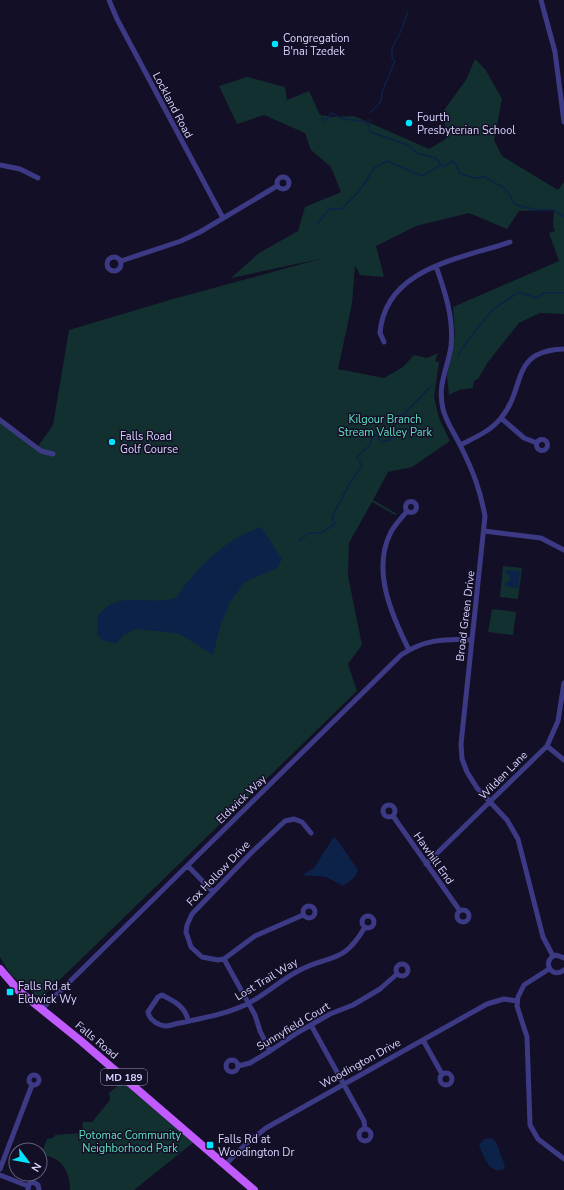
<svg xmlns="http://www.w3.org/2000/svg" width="564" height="1190" font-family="'Nunito Sans',sans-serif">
<rect width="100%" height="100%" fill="#130f26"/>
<path fill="#12302f" d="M475 59 485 69 502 99 494 140 502 156 558 190 564 182V314L540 313 519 323 488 362 478 379 474 381 473 388 459 390 449 395 447 376 455 334 453 307 559 261 549 233 555 231 553 226 554 210 519 211 507 229 469 213 416 226 376 246 384 277 360 275 355 265 352 304 338 369 384 378 403 367 414 355 427 358 438 353 435 361 439 362 434 397 439 418 450 441 412 467 388 472 373 500 397 514 395 515 372 502 349 543 348 576 362 645 348 664 357 691 40 999 10 974 0 957V419L38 446 53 425 69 330 173 299 320 259 231 278 259 253 298 231 305 207 341 192 331 167 311 150 305 133 264 115 237 124 219 86 247 77 285 87 287 100 309 91 320 115 334 117 354 116 429 149 446 139 444 110 466 80Z
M503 566 522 568 518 599 500 597Z
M492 609 516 612 513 635 488 632Z
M127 1083 194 1142 134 1190H70C70 1171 61 1156 41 1155L47 1139 53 1138 55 1135 82 1133 83 1122H92L110 1100 109 1093 120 1084 124 1087Z"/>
<path fill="#0c2248" d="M261 527 282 559 277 568 245 582 230 602 220 626 213 655 180 634 158 631 136 629 123 635 116 644 102 640 97 634 98 615C103 611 108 605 113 603 134 595 156 605 176 598 194 570 227 537 261 527Z
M506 570 520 571 518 588 505 586V582H509L510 574H506Z
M333 838H336L358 870 355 877 343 886 326 877 302 875 314 868Z
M491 1138 496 1142 505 1166 504 1169C490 1176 483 1155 479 1145L484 1139Z"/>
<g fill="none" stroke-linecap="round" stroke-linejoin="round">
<path stroke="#0c2248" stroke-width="1.5" d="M371 112C376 106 383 103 382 92L395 61 392 58V48L400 33 408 12
M322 117 325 121 331 113 343 119 362 121 369 125 370 132 408 145 417 153 437 159 441 165 446 166 451 161 456 164 459 173 474 178 485 177C492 183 501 184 507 191 510 195 512 200 516 205L538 210H554L564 217
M369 125 370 119
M318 223 329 209H342L361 189 374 168 387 161 422 176 441 165
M458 356 463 347 492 310 519 292 536 298 544 293H564
M299 541 309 533H321L335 524 332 517 351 481 362 466 357 457 369 446 374 434 382 442 390 440 395 417 404 414 431 386"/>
<path stroke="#3d3a85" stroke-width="5" d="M109 0 117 19 223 218
M541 0 555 52 564 122
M0 165 20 169 38 178
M277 183a6 6 0 1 1 12 0a6 6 0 1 1-12 0Z
M107 264a7 7 0 1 1 14 0a7 7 0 1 1-14 0Z
M121 261 181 241 200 232 277 186
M436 266C445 292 454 318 451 346 448 369 437 383 443 409 446 422 455 434 461 447 473 471 480 489 485 516L461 744 462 759 467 772 477 788 507 820 518 839 543 937 553 956
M384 342 380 333C385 268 460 259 510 242
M501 418 524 438 537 443
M0 420 41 451 53 454
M536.5 445a5.5 5.5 0 1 1 11 0a5.5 5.5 0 1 1-11 0Z
M460 445C474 438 491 431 501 418 527 387 509 351 564 349
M405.5 507a5.5 5.5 0 1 1 11 0a5.5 5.5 0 1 1-11 0Z
M407 511C401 519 394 525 390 534 372 571 392 616 409 650
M484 531 541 538 564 550
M547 746 564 760
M383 811a6 6 0 1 1 12 0a6 6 0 1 1-12 0Z
M393 816 460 911
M426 864 547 746 558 721 564 683
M188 866 213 892
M303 912a6 6 0 1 1 12 0a6 6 0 1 1-12 0Z
M457 916a6 6 0 1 1 12 0a6 6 0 1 1-12 0Z
M303 915 255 936 224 959 218 960 202 957 191 947 186 932 187 925 192 914 251 853 285 821 294 819 302 822 311 833
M362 922a6 6 0 1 1 12 0a6 6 0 1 1-12 0Z
M564 958 556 955C541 960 551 980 564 970
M224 959 255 1015 260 1031 270 1051
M396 970a6 6 0 1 1 12 0a6 6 0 1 1-12 0Z
M549 969 524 985 518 997 517 1006 527 1037 530 1125 538 1139 564 1159
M42 1009 401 655C423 640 445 638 472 640
M188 1021C186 1007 174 1001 162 995L158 997 148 1012C149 1020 159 1026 167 1026 194 1019 224 1016 249 1003 266 994 281 980 298 971 330 954 343 965 365 927
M311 1025 364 1121 365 1129
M423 1040 442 1074
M226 1066a6 6 0 1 1 12 0a6 6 0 1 1-12 0Z
M238 1066 250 1063 270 1051 297 1033 330 1014 353 1005 380 989 397 974
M440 1079a6 6 0 1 1 12 0a6 6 0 1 1-12 0Z
M29 1080a5 5 0 1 1 10 0a5 5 0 1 1-10 0Z
M359 1135a6 6 0 1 1 12 0a6 6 0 1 1-12 0Z
M225 1165 246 1144 266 1128 487 1004 504 999 517 1001
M0 1169 32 1085
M0 1175 28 1186
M28 1190 29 1184 33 1182 38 1185 39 1190"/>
<path stroke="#c25bff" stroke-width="8" d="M0 969 19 991 81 1041 254 1190"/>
</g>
<g fill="#00e5ff" stroke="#130f26" stroke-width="1.5">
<circle cx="275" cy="44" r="4"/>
<circle cx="409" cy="123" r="4"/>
<circle cx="112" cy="442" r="4"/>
<rect x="6" y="988" width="8" height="8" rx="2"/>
<rect x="206" y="1141" width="8" height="8" rx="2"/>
</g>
<g text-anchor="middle" stroke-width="3" stroke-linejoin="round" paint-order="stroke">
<rect fill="#130f26" stroke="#9e99be" stroke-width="1" x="101" y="1069" width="46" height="16" rx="3"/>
<g font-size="10" font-weight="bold" fill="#d9d4ff">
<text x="124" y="1081">MD 189</text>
</g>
<g font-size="11" fill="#d9d4ff" stroke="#130f26" text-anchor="start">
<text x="283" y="42">Congregation<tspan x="283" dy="13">B'nai Tzedek</tspan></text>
<text x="417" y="121">Fourth<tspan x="417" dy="13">Presbyterian School</tspan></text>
<text x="120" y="440">Falls Road<tspan x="120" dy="13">Golf Course</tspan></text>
<text x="18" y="990">Falls Rd at<tspan x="18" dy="13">Eldwick Wy</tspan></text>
<text x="218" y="1143">Falls Rd at<tspan x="218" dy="13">Woodington Dr</tspan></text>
</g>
<g font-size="11" fill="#d9d4ff" stroke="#130f26">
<text transform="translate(173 105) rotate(62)" y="4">Lockland Road</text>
<text transform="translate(465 616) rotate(-83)" y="4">Broad Green Drive</text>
<text transform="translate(503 775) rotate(-45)" y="4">Wilden Lane</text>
<text transform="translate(241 799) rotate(-44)" y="4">Eldwick Way</text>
<text transform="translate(434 858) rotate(55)" y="4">Hawhill End</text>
<text transform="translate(218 873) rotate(-46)" y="4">Fox Hollow Drive</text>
<text transform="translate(266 979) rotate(-31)" y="4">Lost Trail Way</text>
<text transform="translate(293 1026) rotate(-31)" y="4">Sunnyfield Court</text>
<text transform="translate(97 1040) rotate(40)" y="4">Falls Road</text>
<text transform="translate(360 1063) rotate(-29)" y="4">Woodington Drive</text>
</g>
<g font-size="11" fill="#5fe0c0" stroke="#130f26">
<text x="385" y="423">Kilgour Branch<tspan x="385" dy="13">Stream Valley Park</tspan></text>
<text x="130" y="1139">Potomac Community<tspan x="130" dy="13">Neighborhood Park</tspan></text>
</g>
</g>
<g transform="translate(28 1162) rotate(122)"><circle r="19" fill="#130f26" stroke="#625e7d"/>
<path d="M0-3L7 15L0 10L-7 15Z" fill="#00e5ff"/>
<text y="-6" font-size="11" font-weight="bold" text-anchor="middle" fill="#d9d4ff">N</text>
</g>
</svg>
